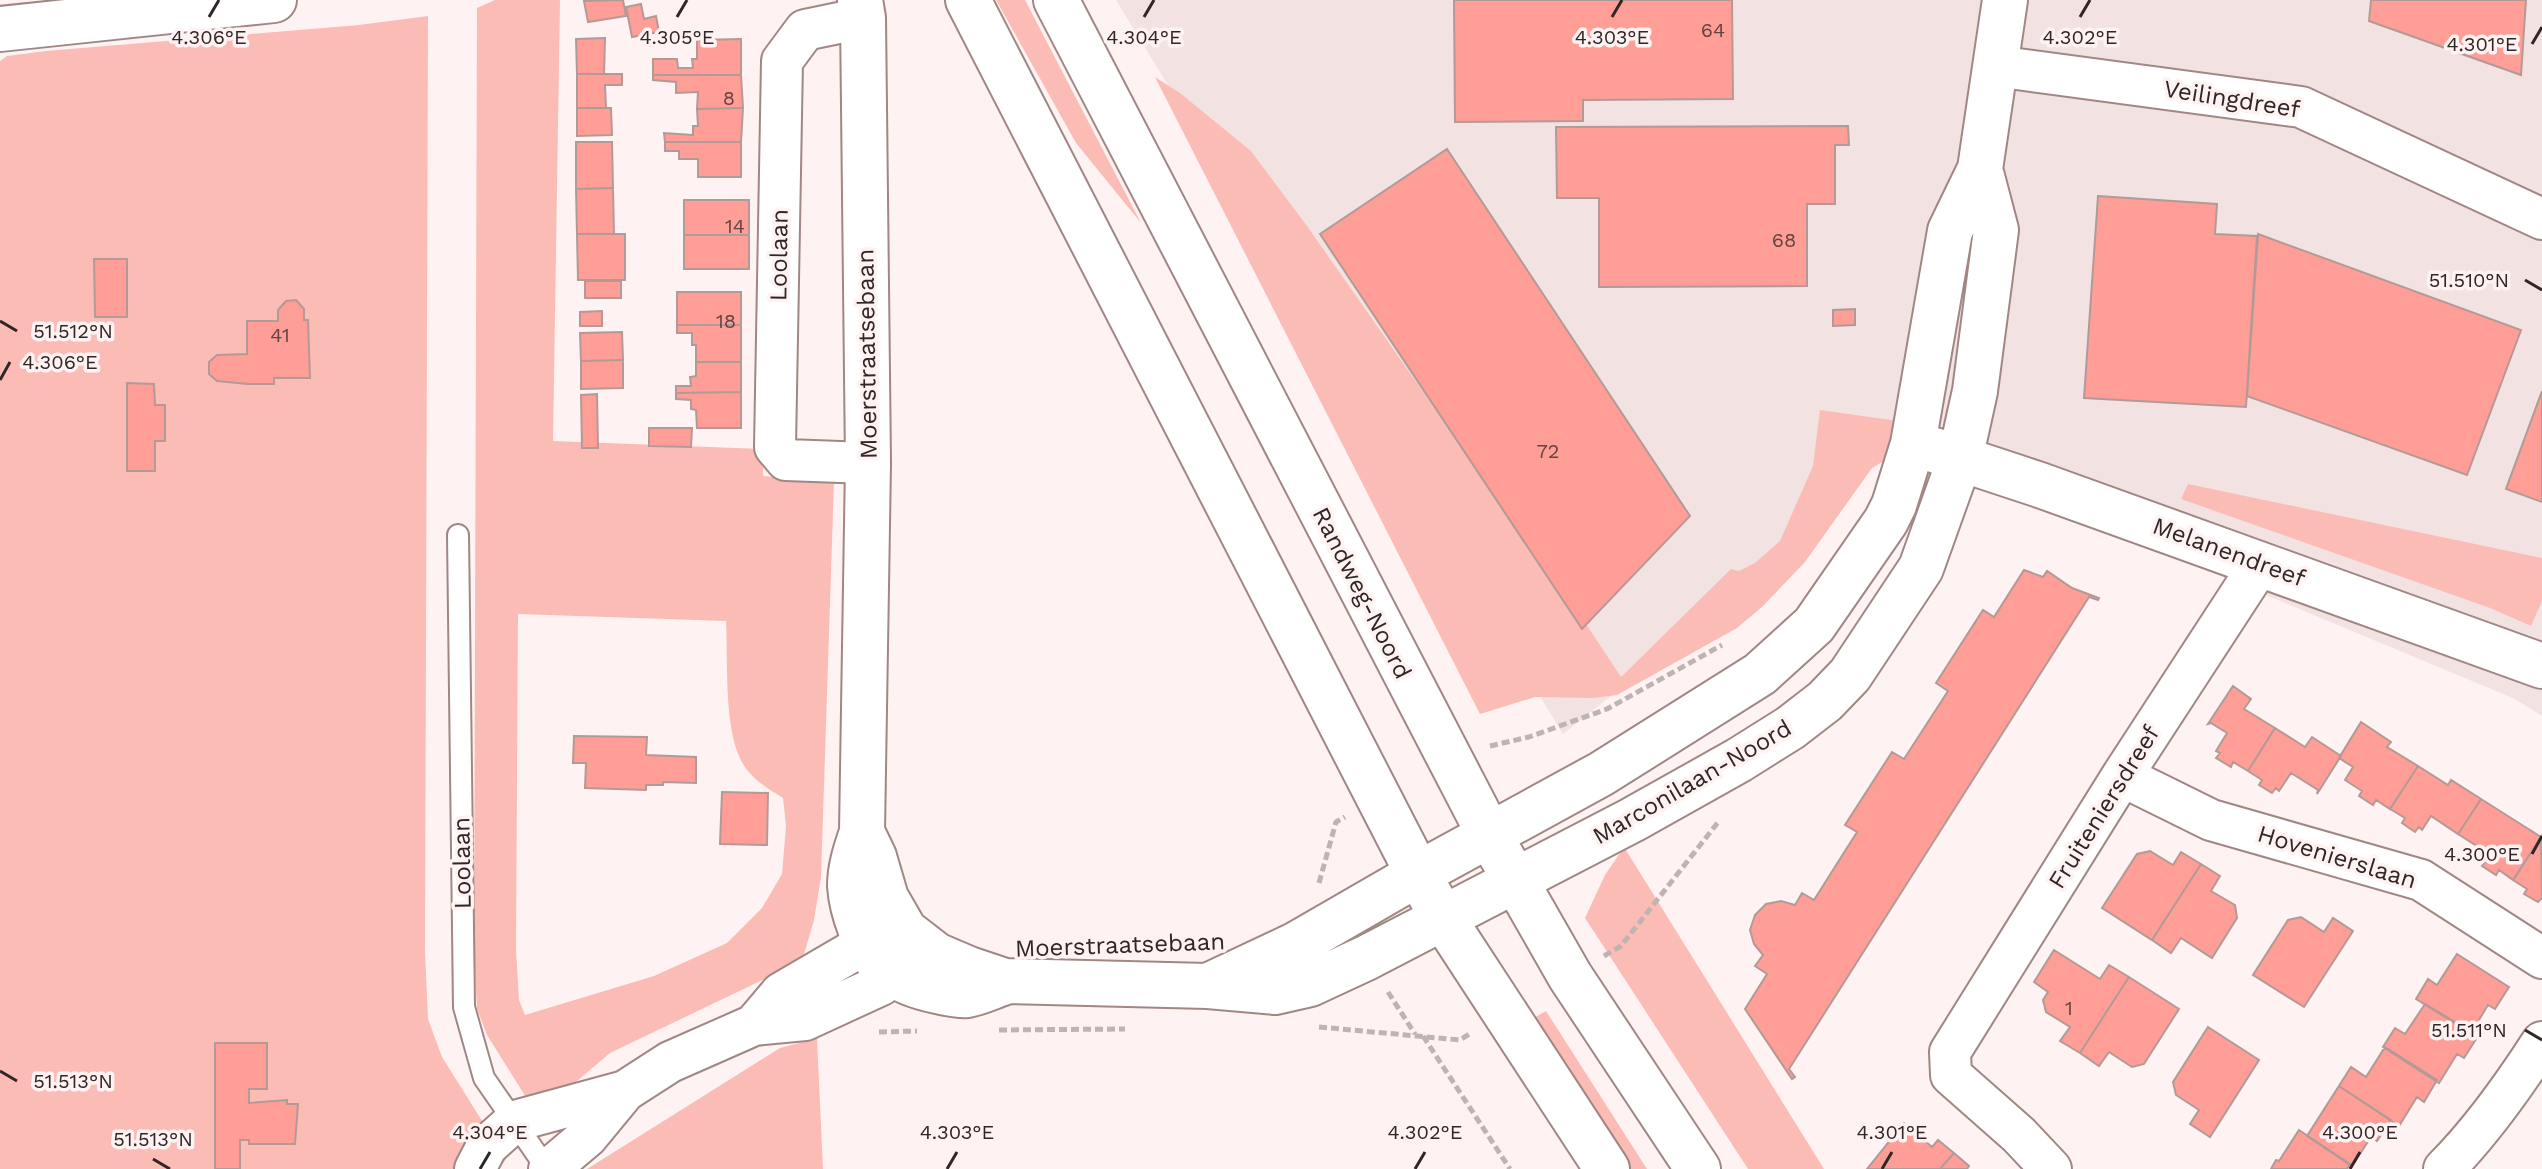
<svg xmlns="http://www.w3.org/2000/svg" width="2542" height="1169" font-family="'Work Sans',sans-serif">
<rect width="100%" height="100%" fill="#fef3f2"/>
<path fill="#f2e3e2" d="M1116 0H2542V716L2515 699 1885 436 1753 584 1563 734Z"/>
<path fill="#fcbcb6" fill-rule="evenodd" d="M495 0H560L553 441 763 449V476L834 481 821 877 814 920 802 961 610 1053 537 1115 487 1035 477 1009 474 951 477 8ZM518 614 726 621C728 660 724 721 739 756 747 776 766 788 783 798L786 826 782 874 762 908 727 943 654 976 525 1015 519 1000 516 950Z
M996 0H1025L1141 223 1076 143Z
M428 16 425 952 428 1019 442 1057 506 1159 499 1169H0V61L7 56 46 51 359 25Z
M1155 77 1180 93 1251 151 1307 226 1588 627 1621 677 1731 569 1739 571 1755 563 1780 541 1813 466 1820 410 1898 421 1896 454 1872 468 1805 562 1763 606 1737 628 1617 695 1594 698 1535 697 1480 714Z
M2188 484 2542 558V601L2531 626 2490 608 2181 499Z
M1624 847 1824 1169H1748L1585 918 1605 875Z
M1546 1011 1647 1169H1625L1532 1019Z
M817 1038 823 1169H587L780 1048Z"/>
<path fill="#fe9e96" stroke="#b39a97" stroke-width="2" d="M623 0 626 16 588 22 584 1Z
M1454 0H1732L1733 99 1583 100V121L1455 122Z
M2371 0H2526L2521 75 2369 21Z
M641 4 644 19 656 16 659 32 632 37 626 7Z
M605 38 604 74H577L576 39Z
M741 39V75H653V59H677L678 68H693L692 59H697V40Z
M577 74H622V85H605L606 108H577Z
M653 75H741L743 108 697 109 698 92 676 93V82L653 80Z
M577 108H611L612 135 577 136Z
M743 108 741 142H665L664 133 693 135V126H698L697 109Z
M1848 126 1849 145H1835V204H1807V286L1599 287V198H1557L1556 127Z
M576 142H612L613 188 576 189Z
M665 142H741V177H698V159H679V151H665Z
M1447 149 1690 516 1582 629 1320 234Z
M613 188 614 234H577L576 189Z
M2098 196 2217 204 2215 234 2257 236 2246 407 2084 398Z
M684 200H749V235H684Z
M577 234H625V280H578Z
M2258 234 2521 330 2467 475 2247 396Z
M684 235H749V269H684Z
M94 259H127V317H95Z
M585 281H621V298H585Z
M677 292H741V325H677Z
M296 300 304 309V320H308L310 378H274V384H248L217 381 209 374V362L217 355 247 354V321H278V310L286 301Z
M1855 309V325L1833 326V310Z
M602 311V326H580V312Z
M677 325H741V362H696V345H692V333H677Z
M622 332 623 360 581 361 580 333Z
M623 360V388L581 389V361Z
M696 362H741V392L676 393V386H691L690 377 696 376Z
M127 383 154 384 155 405H165V441H155V471H127Z
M2542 391V502L2506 489Z
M741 392V428H697L696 410 691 409V400L676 399V393Z
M597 394 598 448H582L581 395Z
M649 428H692L691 447 649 446Z
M2024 570 2043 577 2047 571 2072 588 2099 598 2098 600 2089 597 1789 1069 1795 1077 1792 1079 1745 1009 1767 974 1755 966 1763 955 1754 944 1750 930 1755 915 1766 904 1781 901 1795 905 1802 893 1814 900 1857 832 1845 825 1892 752 1904 759 1948 691 1936 683 1983 610 1994 617Z
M2233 686 2251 699 2244 709 2275 728 2248 771 2233 762 2231 767 2216 758 2220 753 2216 751 2227 733 2211 723 2208 724Z
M2361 722 2391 742 2387 747 2418 766 2390 809 2376 800 2373 805 2359 796 2362 791 2345 780 2353 767 2339 758Z
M2275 728 2305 747 2312 737 2341 756 2317 794 2318 790 2291 773 2279 791 2276 788 2272 793 2259 785 2262 780 2248 771Z
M574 736 647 737 646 755 696 757V783L663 782V785H646V790L585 788 586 763H573Z
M2418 766 2448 785 2451 780 2481 799 2458 834 2431 816 2422 830 2419 827 2415 832 2402 823 2405 818 2390 809Z
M722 792 768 793 767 845 720 844Z
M2481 799 2541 837 2513 880 2499 870 2496 875 2482 866 2485 862 2481 859 2486 852 2458 834Z
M2541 837 2542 898 2538 902 2524 894 2527 889 2513 880Z
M2150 851 2173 865 2181 852 2201 864 2152 940 2102 908 2137 854Z
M2201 864 2220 876 2211 891 2235 905 2237 918 2212 958 2181 938 2171 953 2152 940Z
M2301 917 2324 932 2333 918 2353 931 2304 1007 2253 975 2288 920Z
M2054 950 2100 979 2109 965 2129 977 2080 1053 2060 1041 2070 1027 2046 1012 2043 1000 2048 992 2034 982Z
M2457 954 2509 987 2495 1009 2488 1005 2471 1033 2416 999 2428 979 2437 985Z
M2129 977 2179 1009 2144 1064 2132 1067 2109 1052 2099 1066 2080 1053Z
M2425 1004 2478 1036 2464 1058 2457 1054 2439 1083 2383 1047 2395 1028 2405 1034Z
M2208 1027 2259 1060 2210 1137 2190 1124 2199 1110 2176 1095 2173 1082Z
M215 1043H267V1089H249V1103L287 1100V1104H298L295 1144H249V1140H240V1169H215Z
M2385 1047 2437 1080 2424 1102 2417 1097 2399 1126 2339 1086 2351 1067 2366 1077Z
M2339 1086 2391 1120 2377 1141 2371 1137 2352 1166 2307 1136Z
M1904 1123 1932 1147 1938 1140 1954 1153 1940 1169H1867Z
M2299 1130 2350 1164 2347 1169H2271L2276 1160 2279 1161Z
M1954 1153 1969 1166 1967 1169H1940Z"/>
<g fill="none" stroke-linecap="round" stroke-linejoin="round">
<g stroke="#a08784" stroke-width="24">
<path id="lane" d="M458 535 464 1007 484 1078 547 1169"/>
</g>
<g stroke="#a08784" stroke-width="44">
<path id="street" d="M863 18 805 30 782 61 775 447 786 460 868 463
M1995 66 2301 107 2542 219
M2122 776 2211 820 2421 880 2542 958
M754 1025 781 993 865 944 896 934
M475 1169 487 1146 515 1121 625 1091 670 1062 754 1025 805 1020 881 985 891 975 901 945
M549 1169 587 1137 625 1091
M2051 1169 2019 1135 1951 1075 1950 1052 2122 776 2260 564
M2444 1169C2482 1131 2513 1087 2542 1042"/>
</g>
<g stroke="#a08784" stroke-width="48">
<path id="secondary" d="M860 0 863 18 868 463 862 832C856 850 850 867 850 886 851 900 855 915 860 928 873 967 898 983 937 991 947 993 957 996 967 995 979 993 991 987 1003 983
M0 29 274 0
M1934 450 2040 485 2542 666
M862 832 874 857 886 898 905 931 936 955 969 969 1005 981 1208 986 1275 992 1310 984 1366 958 1632 820 1739 760 1790 728 1825 701 1850 675 1921 568 1960 459 1975 391 1996 230 1980 169
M1210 985 1295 945 1418 874 1601 774 1760 674 1814 625 1886 521 1894 505 1913 444 1950 231 1980 169 2005 0"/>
</g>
<g stroke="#a08784" stroke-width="48">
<path id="primary" d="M968 0 1418 874 1443 918 1607 1169
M1056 0 1490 836 1570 976 1698 1169"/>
</g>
<path stroke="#bfb4b3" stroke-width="5" stroke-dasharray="8 4" stroke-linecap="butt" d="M1490 746 1529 737 1607 709 1722 645
M1319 883 1336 822 1345 817
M1604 956 1621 946 1719 821
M1388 992 1415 1034
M1319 1027 1460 1040 1471 1033
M999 1030 1125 1029
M879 1032 917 1031
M1423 1036 1510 1169"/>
<use href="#lane" stroke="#fff" stroke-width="20"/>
<use href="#street" stroke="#fff" stroke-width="40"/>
<use href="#secondary" stroke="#fff" stroke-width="44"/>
<use href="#primary" stroke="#fff" stroke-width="44"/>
</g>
<path fill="none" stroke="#302625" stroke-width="3" d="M209 17 219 0M677 17 687 0M1144 17 1154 0M1612 17 1622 0M2080 17 2090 0M2532 44 2542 27M2525 280 2542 290M0 321 17 331M0 380 10 362M2532 854 2542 836M2525 1030 2542 1040M0 1071 17 1081M153 1159 170 1169M480 1169 490 1152M947 1169 957 1152M1415 1169 1425 1152M1882 1169 1892 1152M2350 1169 2360 1152"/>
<g text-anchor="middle" stroke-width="7" stroke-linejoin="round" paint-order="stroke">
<g font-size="20" fill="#644441">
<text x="1713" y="37">64</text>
<text x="729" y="105">8</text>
<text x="735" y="233">14</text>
<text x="1784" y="247">68</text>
<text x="726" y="328">18</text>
<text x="280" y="342">41</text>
<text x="1548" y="458">72</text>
<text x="2069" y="1015">1</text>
</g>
<g font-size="24" fill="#302625" stroke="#fef3f2">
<text transform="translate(2232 99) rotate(9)" y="8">Veilingdreef</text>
<text transform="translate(779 255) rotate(-89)" y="8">Loolaan</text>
<text transform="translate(867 354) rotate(-91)" y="8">Moerstraatsebaan</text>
<text transform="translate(2229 552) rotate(20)" y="8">Melanendreef</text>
<text transform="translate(1362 593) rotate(63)" y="8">Randweg-Noord</text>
<text transform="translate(1692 782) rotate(-30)" y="8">Marconilaan-Noord</text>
<text transform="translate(2104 807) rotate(-58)" y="8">Fruiteniersdreef</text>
<text transform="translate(2337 857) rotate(17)" y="8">Hovenierslaan</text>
<text transform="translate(462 863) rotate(-91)" y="8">Loolaan</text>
<text transform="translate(1120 945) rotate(-2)" y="8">Moerstraatsebaan</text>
</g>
</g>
<g font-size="20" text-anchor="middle" fill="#302625" stroke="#fef3f2" stroke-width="7" stroke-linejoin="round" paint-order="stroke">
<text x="209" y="44">4.306°E</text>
<text x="2080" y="44">4.302°E</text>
<text x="677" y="44">4.305°E</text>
<text x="1144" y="44">4.304°E</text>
<text x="1612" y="44">4.303°E</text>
<text x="2482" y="51">4.301°E</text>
<text x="2469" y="287">51.510°N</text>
<text x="73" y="338">51.512°N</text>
<text x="60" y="369">4.306°E</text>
<text x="2482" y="861">4.300°E</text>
<text x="2469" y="1037">51.511°N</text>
<text x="73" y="1088">51.513°N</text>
<text x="490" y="1139">4.304°E</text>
<text x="957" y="1139">4.303°E</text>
<text x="1425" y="1139">4.302°E</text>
<text x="1892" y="1139">4.301°E</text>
<text x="2360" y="1139">4.300°E</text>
<text x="153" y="1146">51.513°N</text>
</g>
</svg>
